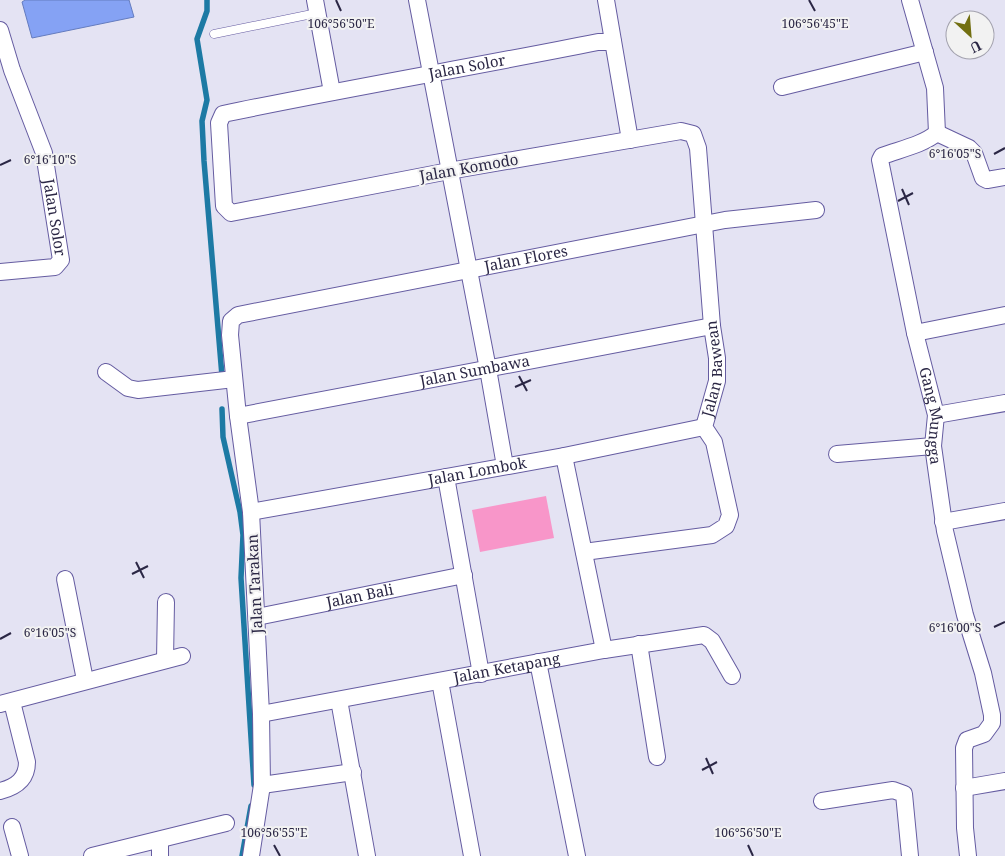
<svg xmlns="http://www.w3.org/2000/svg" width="1005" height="856" font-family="'Noto Serif',serif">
<rect width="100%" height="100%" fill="#e4e3f3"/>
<path fill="#f896c9" d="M546 496 554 538 480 552 472 510Z"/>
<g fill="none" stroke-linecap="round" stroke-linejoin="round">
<path stroke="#1d7aa4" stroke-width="5.5" d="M207 0V11L197 39 207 100 202 121 204 161 222 376
M222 409 223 437 240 512 243 535 241 578 254 785
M242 856 251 806"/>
</g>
<path fill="#85a2f4" stroke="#647cbf" d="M25 0H129L134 17 32 38 22 2Z"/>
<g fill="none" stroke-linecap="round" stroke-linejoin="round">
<g stroke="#655ca1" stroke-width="9">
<path id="lane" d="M214 34 317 13"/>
</g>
<g stroke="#655ca1" stroke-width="18">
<g id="street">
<path d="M315 0 332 92"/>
<path d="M417 0 488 369 505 466"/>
<path d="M606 0 630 140"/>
<path d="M910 0 935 88 937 133"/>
<path id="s1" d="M0 30 12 70 44 153 61 260 55 267 0 272"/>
<path d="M782 87 925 52"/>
<path id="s2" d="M937 133C922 145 901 149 882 156L880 160 915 333 936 415 933 446 945 531 965 615 983 673 992 715V723L984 734 967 740 964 748 965 828 968 856"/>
<path d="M937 133 969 148 974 153 983 178 987 180 1005 177"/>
<path d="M915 333 1005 315"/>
<path d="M106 372 128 388 138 390 234 379"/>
<path d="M936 415 1005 403"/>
<path id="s3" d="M238 416 712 326"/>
<path d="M837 454 933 446"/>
<path d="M564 456 604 650"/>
<path d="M446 477 481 674"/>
<path id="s4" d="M251 512 564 456 704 427"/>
<path d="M943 522 1005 511"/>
<path id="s5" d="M584 552 712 535 726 526 730 515 714 442 704 427 717 381V358L712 326 698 148 693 134 681 131 449 171 231 213 224 206 219 123 223 114C348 88 473 67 598 42H613"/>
<path d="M65 579 85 680"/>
<path id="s6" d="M257 617 464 575"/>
<path d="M639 644 657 757"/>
<path d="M165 660 166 602"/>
<path d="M538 662 577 856"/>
<path d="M440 681 472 856"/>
<path d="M339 700 367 856"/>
<path d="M0 704 182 656"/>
<path id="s7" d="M261 714 604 650 704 635 712 641 732 676"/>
<path d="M262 785 353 772"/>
<path d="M964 788 1005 781"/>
<path d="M0 791C16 787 27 779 27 762L12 702"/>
<path d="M822 801 893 790 904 794 910 856"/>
<path d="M12 827 20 856"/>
<path d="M160 840V856"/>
<path d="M92 856 226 823"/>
<path id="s8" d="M251 856 262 785 261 714 251 512 238 416 230 335 231 321 238 315 725 220 816 210"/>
</g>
</g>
<use href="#lane" stroke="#fff" stroke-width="8"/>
<use href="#street" stroke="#fff" stroke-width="16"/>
</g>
<path fill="none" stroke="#2b2745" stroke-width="2" d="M336 0 341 11M809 0 815 11M994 154 1005 148M0 165 11 160M902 189 909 205M898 201 913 193M519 376 527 391M515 387 531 380M136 562 144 578M132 574 148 566M994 627 1005 622M0 639 11 633M706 758 713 774M702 770 717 762M274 845 280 856M748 845 753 856"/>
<g text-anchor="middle" stroke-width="4" stroke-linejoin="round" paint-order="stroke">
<g font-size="15" fill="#2b2745" stroke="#f2f2f2">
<text dy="5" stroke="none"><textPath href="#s5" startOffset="1368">Jalan Solor</textPath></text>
<text transform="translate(469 168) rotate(-10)" y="5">Jalan Komodo</text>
<text dy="5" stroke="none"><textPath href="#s1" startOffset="196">Jalan Solor</textPath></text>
<text dy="5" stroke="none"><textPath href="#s8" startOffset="840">Jalan Flores</textPath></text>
<text dy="5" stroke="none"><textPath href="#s5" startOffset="310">Jalan Bawean</textPath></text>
<text dy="5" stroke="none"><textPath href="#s3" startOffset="241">Jalan Sumbawa</textPath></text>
<text dy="5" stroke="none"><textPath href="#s2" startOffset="326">Gang Mungga</textPath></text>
<text dy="5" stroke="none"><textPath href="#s4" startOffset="230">Jalan Lombok</textPath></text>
<text transform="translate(255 584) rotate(-93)" y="5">Jalan Tarakan</text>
<text dy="5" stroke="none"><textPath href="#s6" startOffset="105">Jalan Bali</textPath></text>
<text dy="5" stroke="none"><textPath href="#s7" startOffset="250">Jalan Ketapang</textPath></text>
</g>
</g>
<g font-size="12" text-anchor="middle" fill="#2b2745" stroke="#f2f2f2" stroke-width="4" stroke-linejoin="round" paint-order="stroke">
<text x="341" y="28">106°56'50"E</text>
<text x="815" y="28">106°56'45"E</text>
<text x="955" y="158">6°16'05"S</text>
<text x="50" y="164">6°16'10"S</text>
<text x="955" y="632">6°16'00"S</text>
<text x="50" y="637">6°16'05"S</text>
<text x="274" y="837">106°56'55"E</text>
<text x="748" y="837">106°56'50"E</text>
</g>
<g transform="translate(970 35) rotate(154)"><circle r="24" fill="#f2f2f2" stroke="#a2a1ad"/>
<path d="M0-4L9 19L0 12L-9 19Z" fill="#726f11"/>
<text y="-8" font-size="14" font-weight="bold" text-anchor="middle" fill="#2b2745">U</text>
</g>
</svg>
